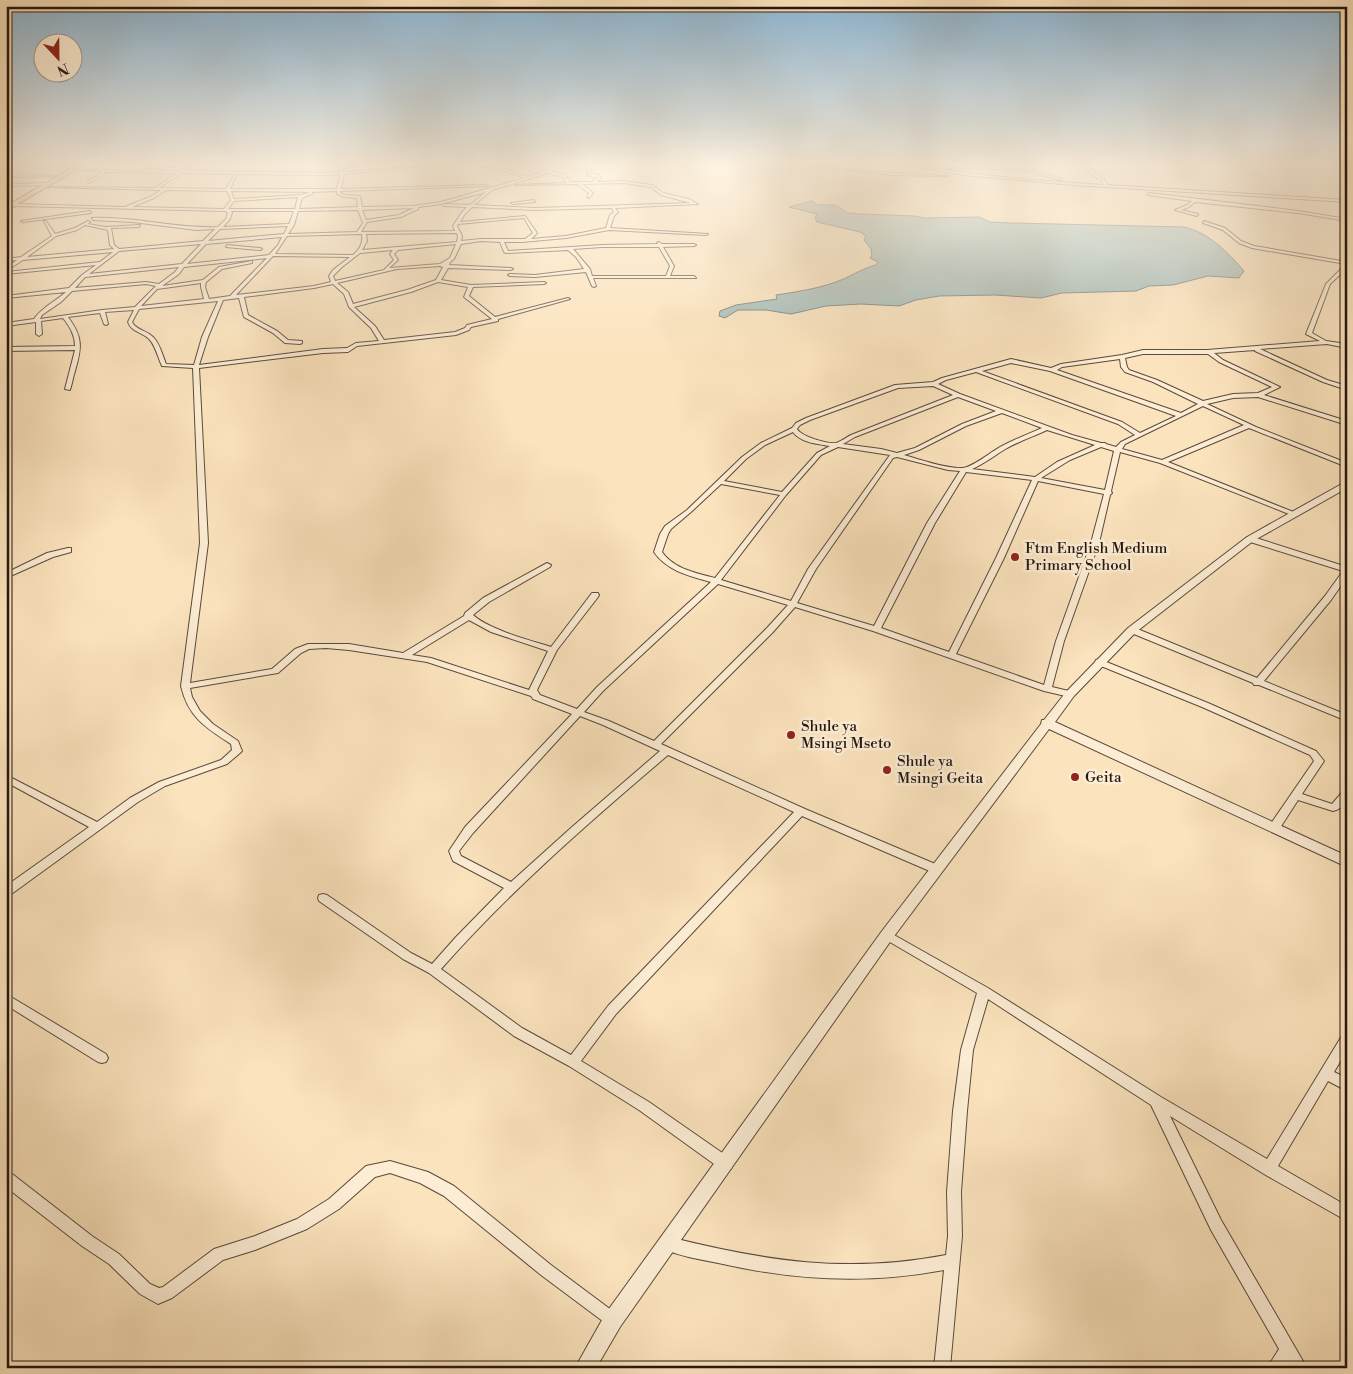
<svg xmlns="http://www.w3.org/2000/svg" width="1353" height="1374" font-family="'Libre Bodoni',serif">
<rect width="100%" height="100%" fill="#fbe3bd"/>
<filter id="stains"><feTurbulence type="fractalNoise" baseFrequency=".004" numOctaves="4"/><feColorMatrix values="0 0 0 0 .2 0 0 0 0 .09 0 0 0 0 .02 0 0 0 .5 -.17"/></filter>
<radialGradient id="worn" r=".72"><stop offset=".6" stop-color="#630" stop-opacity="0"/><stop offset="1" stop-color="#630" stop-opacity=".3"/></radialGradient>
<path fill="#a2bcbb" stroke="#707a77" d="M812 201 818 205H835L848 213 861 214 915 216 924 218 979 217 990 222 1011 223 1184 227C1210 233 1227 252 1244 271L1239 278 1208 276 1173 285 1149 286 1136 291 1062 293 1041 298 995 295 939 296 916 300 899 306 861 304 826 306 791 314 766 310H738L725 318 719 316 720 311 736 305 777 299 776 295C796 292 815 289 833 283 849 278 860 269 876 265L878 262 870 258 872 255 871 249 864 240 866 236 860 232 817 222 815 218 817 214 789 207Z"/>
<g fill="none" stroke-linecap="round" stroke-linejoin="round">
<g stroke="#5a4a3b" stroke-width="2">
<path id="minor" d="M173 165 174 167 145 168 147 167Z
M189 165H193L185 171 328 173 340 172 338 165H342V167L358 165 342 169 343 172 435 165 344 174 341 189 486 185 488 186 340 191V193L345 195 360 196 362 207 413 206 441 202 525 178 498 169 476 165 499 167 528 177 560 165H565L551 171 565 175 570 182H592L597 178 587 175 589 171 574 168 572 165H576V166L592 170 590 173 599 175 601 178 597 182 624 181 652 185 663 193 689 199 698 204 615 208 618 212 614 216 610 228 708 234 706 235 609 230 566 238 522 242H504L508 251 602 245 658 244 657 243 659 242 662 244H694L696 245 694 246 663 247 674 266 670 276H694L696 278H593L596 286 594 287 592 286 586 272 535 277 510 276 508 275 510 274 535 275 584 269 576 257 568 250 506 253 504 252 500 242 481 241 461 244 454 259 450 262 449 265 511 268 513 269 511 270 448 268 441 280 471 285 544 282 546 283 544 284 473 287 469 296 495 317 568 298 570 299 498 319V321L471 327 469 330 456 335 357 346 348 352 323 353 199 368 208 543 190 683 272 669 295 649 308 644H349L403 653 464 616 465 613 483 598 547 563 551 565 550 567 489 602 473 615C490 630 529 640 551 647L592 593H598L599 595 598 597 557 650 537 690 540 695 577 709 597 687 711 582C690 576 667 571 654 552L660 534 665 526 687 510 742 457 761 443 792 428 796 423 806 418 895 385 933 382 942 378 1011 359 1051 368 1061 364 1122 355 1143 350H1207L1320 341 1306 334 1326 284 1346 264 1252 248 1239 243 1223 230 1203 223 1204 221 1225 228 1241 241 1254 246 1347 262V268L1330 284 1312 333 1326 341 1347 344V348L1327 344 1260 349 1327 380 1347 386V390L1323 382 1255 351V350L1214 353 1223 360 1280 387 1264 395 1347 421V425L1258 397 1233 398 1207 404 1256 427 1347 463V467L1249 428 1168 462 1296 513 1297 514 1294 516 1160 463 1120 452 1111 491 1112 493 1110 495 1099 543 1064 641 1052 687 1073 692 1074 694 1073 696 1070 697 1044 691 873 631 795 607 773 632 661 744 805 809 940 866 941 869 940 872 936 873 932 872 802 816 616 1014 581 1061 649 1102 731 1159 733 1164 731 1169 726 1170 721 1169 639 1110 569 1066 514 1036 429 973 403 959 319 901 318 898 319 895 323 894 327 895 411 953 432 964 456 937 504 888 453 861 449 851 465 827 572 714 533 699 531 696 427 662 349 650 326 648 309 649 301 653 278 673 190 688 192 697 200 711 213 724 238 741 242 751 240 753 227 764 165 786 138 802 10 895 6 896V886L89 827 6 782V775L97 822 130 798 159 782 221 760 232 750 231 744C206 728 188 717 181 686L200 543 193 368 162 366C158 358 156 347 150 340 143 332 131 332 128 322L134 310 105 312 108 324 106 325 104 324 100 313 68 317C83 337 82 347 75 371 73 377 72 384 70 390L65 389 75 350 6 351V347L75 346C75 335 70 327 63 318L41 321 42 334 39 336 36 334V322L6 326V323L34 319C41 308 56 301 66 292L6 298V296L69 288 82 275 96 265 6 274V272L100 262 113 252 23 260 6 271V268L17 260 6 261V259L21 257 52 236 44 221H46L55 234 75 228 88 221 90 222 88 224 105 227 140 225 139 227 111 228 114 245 119 249 203 241 215 229 196 230 133 222 93 220 92 218C134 216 176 229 218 227L226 219 228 213 226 211 14 206 13 204 125 207 152 196 161 190 43 187 155 188 177 173 104 172V174L89 183 88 181 101 173V171L70 170 180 171ZM182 173 235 174 226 189 159 188ZM548 173 563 177 566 183 515 185 577 184 589 193 587 197 589 198 593 193 582 184 624 183 651 187 661 195 691 203 535 208 474 205 492 190ZM237 174 328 175 340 174 337 189H230ZM166 190 227 191 231 200 224 209 132 207 154 198ZM231 191 310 192 302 195 234 199ZM337 191V194L344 197 357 198 358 207 299 209 302 198 312 194V192ZM486 192 470 205 443 204 444 206 467 207 462 212 453 226 455 231 361 232 367 222 401 217 418 209V207L441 204ZM298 197 295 209H228L234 201ZM472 207 535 210 612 208 614 212 610 215 606 228 566 236 531 239 537 233 525 216 460 222 465 214ZM414 208 399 215 366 220 362 210ZM358 210 363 223 357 232 288 234 294 225 298 211ZM231 211H294L289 224 223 227 230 219 232 213ZM524 218 533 233 525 239H481L461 241 462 236 457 226 458 224ZM85 225 108 230 110 245 114 249 27 257 56 236 77 230ZM288 226 284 234 208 241 220 229ZM457 233 458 236 457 242 362 250 367 241 366 234ZM362 234C363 244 360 249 353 255L275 254 287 236ZM282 237 278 245 269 255 187 264 206 244ZM201 244 182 264 89 274 119 251ZM456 244 450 258 440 264 389 268 398 260 394 254 398 250ZM602 247H659L670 266 666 276H592L590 269 573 249ZM393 250 390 254 394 260 384 270 335 281 333 276 342 267 360 253ZM273 256 350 257 333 270 329 276 331 282 314 286 236 295ZM267 258 230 296 209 299 205 287 206 282 222 269 252 263V261L219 267 203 280 162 286 179 274 184 267ZM440 266 443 267 436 280 407 290 353 304 348 292 337 283 397 269ZM179 267 175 272 159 284 146 282 75 288 85 277ZM438 282 468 287 464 297 492 319 467 325 465 328 455 332 384 340 375 326 354 307 411 292ZM201 283V287L204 299 141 306 157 289ZM146 284 156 286 135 307 102 310 40 319 42 315 61 302 72 291ZM333 284 344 294 349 307 371 328 379 341 356 343 347 348 323 349 199 365 208 337 223 300 239 298 244 317 273 333 285 343 300 344 302 343V341L288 340 277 331 248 315 244 297 314 288ZM218 301 202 337 194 365 166 364C162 354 160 344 153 337 146 330 136 330 132 322L139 309ZM1143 354H1208L1219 362 1272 387 1258 393 1233 394 1203 401 1157 380 1129 370 1127 367 1125 358ZM1120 359 1121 367 1125 372 1153 382 1198 404 1181 413 1057 370 1062 367ZM1011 363 1050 371 1176 416 1140 433 1122 422 982 371ZM976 372 1118 424 1135 435 1121 442 1116 447 1106 444 1105 443H1101L1072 435 960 394 938 384 946 380ZM933 386 953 395 851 435C847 437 840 442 836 443 827 444 802 437 797 429L800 425 810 420 898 388ZM958 397 996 411 962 424 915 448 897 453 881 449 843 444 855 437ZM1203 406 1244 425 1162 460 1122 449 1125 444ZM1002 413 1042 428C1029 434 1015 439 1002 446 992 451 972 468 962 468 943 468 922 460 904 455L919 450 966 426ZM1047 430 1095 445 1057 462 1035 477 972 469C984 464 995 455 1007 448 1020 441 1034 436 1047 430ZM793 432C801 443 818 444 830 446L817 453 782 492 724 481 746 459 765 445ZM838 447 890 455 808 569 791 601 721 580 786 495 821 455ZM1101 447 1114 451 1105 490 1041 478 1070 460ZM897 457 948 470 960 471 927 523 874 626 797 603 816 569 893 458ZM966 472 1032 480 996 558 949 652 881 628 935 523ZM1038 481 1104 494 1091 543 1056 641 1044 685 956 654 1004 558ZM721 484 780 495 715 578C696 573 674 569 662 552L668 534 671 529 691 512ZM718 584 788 605 767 628 654 741 609 721 584 712 603 691ZM469 620 491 632 548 651 529 690 431 658 412 655ZM580 716 603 725 660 751 572 827 511 882 461 856 459 851 473 833ZM668 755 794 812 608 1006 571 1055 522 1028 441 969C510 891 588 823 668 755Z
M799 165 892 173 948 176 892 175Z
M907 165 1018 179 1103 185 1102 181 1090 173 1083 165H1087L1092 171 1105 180 1107 185 1347 200V202L1073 185 963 175Z
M1007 165H1028L1018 167 1062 179 1060 180 1014 168 1006 169 947 168 1010 166Z
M1336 165H1341L1347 168V170Z
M6 173 21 175 64 176 21 177 6 175Z
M49 183 50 185 6 186V184Z
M1149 193 1298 211 1347 219V221L1298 213 1195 202 1189 207 1181 210 1198 214 1197 216 1175 210 1187 205 1192 201 1148 195Z
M534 200 535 202 513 204 511 203Z
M90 211 91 213 23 222 21 221Z
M227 245 260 248 262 249 260 250 226 247Z
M1247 537H1253L1347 567V577L1331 600 1264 681 1347 715V721L1259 685H1254L1253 683 1129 632 1128 630 1129 628H1135L1257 678 1325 596 1343 571 1247 541Z
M68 548H71V552L53 557 6 578V573L47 553Z
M1099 659 1208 703 1316 751 1324 761 1302 794 1332 804 1344 790 1347 789C1347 800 1345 808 1333 811L1298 800 1278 831H1270L1269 828 1270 825 1314 761 1310 755 1202 707 1096 664 1095 662 1096 660Z
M887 931 988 988 1161 1097 1267 1159 1343 1034 1347 1033V1050L1334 1072 1347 1078V1091L1328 1081 1278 1166 1347 1206V1221L1264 1174 1170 1116 1221 1220 1307 1368H1290L1288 1364 1285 1368H1267L1279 1349 1211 1230 1151 1105 988 999 973 1050 967 1111 961 1192 962 1236 950 1368H934L944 1270C869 1284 798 1281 723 1264 704 1260 682 1257 664 1249L662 1244 664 1239 669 1237C765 1261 847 1274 946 1255L948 1236 947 1192 953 1111 961 1050 977 993 883 938 881 935 883 932Z
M6 994 106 1054 108 1058 106 1062 102 1063 98 1062 6 1005Z
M390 1161 428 1172 454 1186 551 1265 618 1315 621 1320 618 1325 613 1328 608 1325 541 1275 444 1196 420 1183 390 1173 375 1177 339 1209 307 1229 255 1250 223 1260 172 1298 158 1304 140 1294 109 1264 82 1246 6 1187V1172L11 1173 92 1236 119 1254 150 1284 159 1288 163 1287 214 1249 255 1236 297 1219 329 1199 366 1166Z"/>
</g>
<g stroke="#5a4a3b" stroke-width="2">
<path id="tertiary" d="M1347 481V488L1253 541 1136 632 1074 696 1055 722 1347 856V867L1049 729 892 939 620 1327 596 1368H575L606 1313 882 931 1041 724 1042 720H1044L1066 692 1128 628 1247 537Z"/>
</g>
<g stroke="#251710" stroke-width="2">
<path id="secondary" d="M6 201 16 204 17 205 14 207 6 205Z"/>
</g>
<g stroke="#251710" stroke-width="2">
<path id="trunk" d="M77 165H84L6 211V206Z"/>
</g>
<use href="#minor" fill="#fcedd4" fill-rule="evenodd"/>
<use href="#tertiary" fill="#fcedd4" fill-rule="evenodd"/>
<use href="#secondary" fill="#fcedd4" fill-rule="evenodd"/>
<use href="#trunk" fill="#eec27e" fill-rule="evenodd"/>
</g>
<linearGradient id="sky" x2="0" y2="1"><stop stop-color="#8cb7d6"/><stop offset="0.46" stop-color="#fdf2e1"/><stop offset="1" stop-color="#fdf2e1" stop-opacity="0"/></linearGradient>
<rect width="1353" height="357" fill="url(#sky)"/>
<g fill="#8f2418" stroke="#fcedd4" stroke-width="2">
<circle cx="1015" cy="557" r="5"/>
<circle cx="791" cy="735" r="5"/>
<circle cx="887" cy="770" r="5"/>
<circle cx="1075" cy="777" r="5"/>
</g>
<g text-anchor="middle" stroke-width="5" stroke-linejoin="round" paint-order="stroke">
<g font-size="15" fill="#251710" stroke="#fcedd4" text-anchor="start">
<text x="1025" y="553">Ftm English Medium<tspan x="1025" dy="17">Primary School</tspan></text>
<text x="801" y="731">Shule ya<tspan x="801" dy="17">Msingi Mseto</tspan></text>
<text x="897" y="766">Shule ya<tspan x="897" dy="17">Msingi Geita</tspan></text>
<text x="1085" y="782">Geita</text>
</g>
</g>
<rect width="1353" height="1374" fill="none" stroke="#fbe3bd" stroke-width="25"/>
<rect x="8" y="8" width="1338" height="1359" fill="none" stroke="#251710" stroke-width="2.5"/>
<rect x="12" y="12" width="1328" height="1349" fill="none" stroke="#251710"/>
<g transform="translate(58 58) rotate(158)"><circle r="24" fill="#fcedd4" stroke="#a69786"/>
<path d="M0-4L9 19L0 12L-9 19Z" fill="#8f2418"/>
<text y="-8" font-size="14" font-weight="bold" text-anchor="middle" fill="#251710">N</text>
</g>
<rect width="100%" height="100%" filter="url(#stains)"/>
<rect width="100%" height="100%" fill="url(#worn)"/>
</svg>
